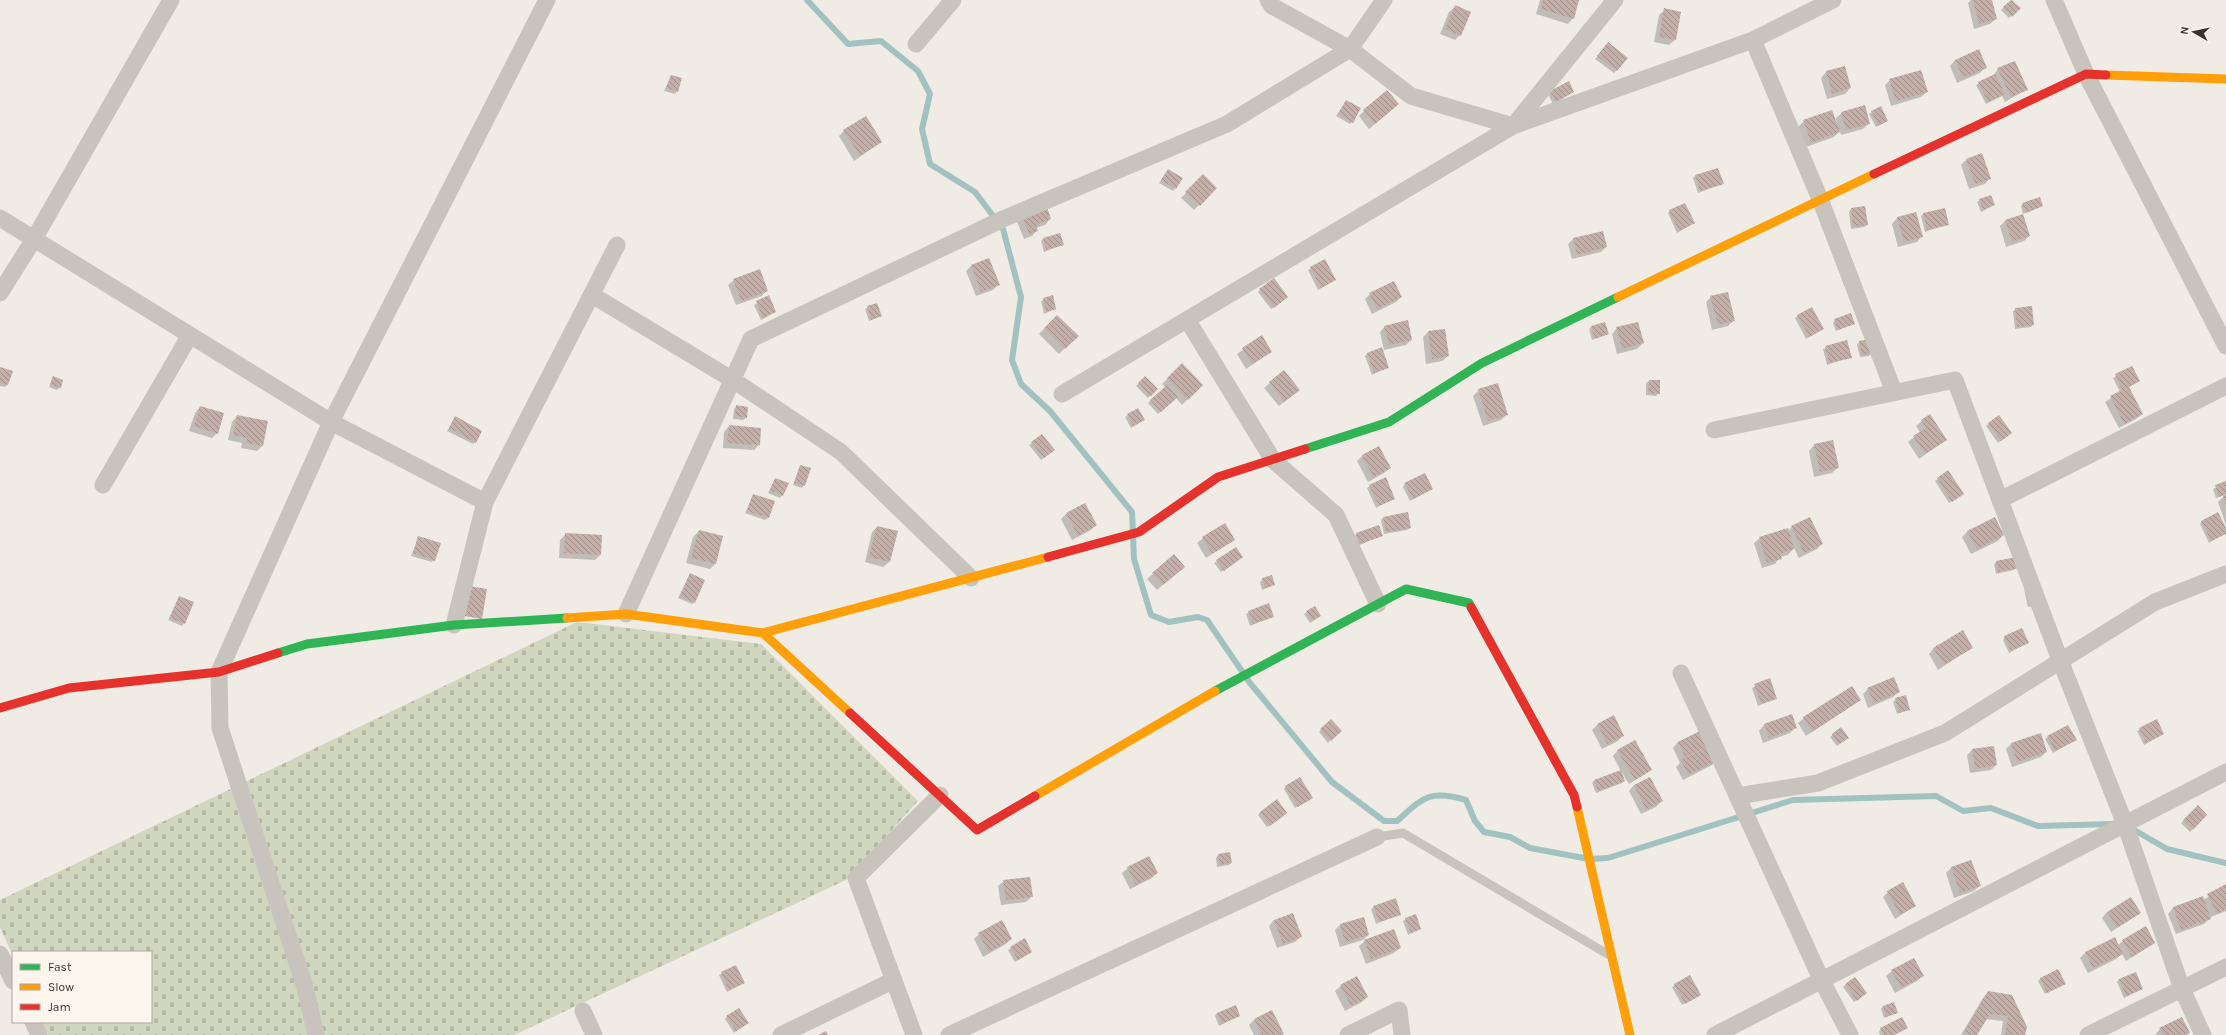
<svg xmlns="http://www.w3.org/2000/svg" width="2226" height="1035" font-family="Karla,sans-serif">
<defs>
<pattern id="cemetery-stones" width="16" height="16" patternUnits="userSpaceOnUse"><rect width="16" height="16" fill="#d1d6bf"/><path d="M2 7V4a2 2 0 0 1 4 0v3zM10 15v-3a2 2 0 0 1 4 0v3z" fill="#b4b8a4"/></pattern>
<pattern id="building-back-hatch" width="6" height="6" patternUnits="userSpaceOnUse"><rect width="6" height="6" fill="#c3afa7"/><path d="M-1 5l2 2M0 0l6 6M5-1l2 2" fill="none" stroke="#a08f88"/></pattern>
</defs>
<rect width="100%" height="100%" fill="#f0ebe5"/>
<path fill="url(#cemetery-stones)" d="M577 622 761 644 918 801 848 879 514 1035H48L42 1022H151V952H13V956L0 927V900Z"/>
<path fill="#0003" d="M1540 0H1578L1573 18 1568 24 1536 14Z
M1971 0H1991L1996 19 1990 24 1974 29 1968 3Z
M2012 0 2019 8 2009 18 2001 10Z
M1455 7 1460 35 1455 40 1440 34 1449 12Z
M1665 10 1675 40 1669 45 1654 42 1659 15Z
M1606 46 1626 58 1614 73 1595 59Z
M1955 60 1985 67 1980 73 1957 83 1950 66Z
M1844 67 1850 88 1845 94 1827 99 1821 78 1826 72Z
M1998 69 2027 89 2005 102 2002 96 1986 104 1976 85 1993 76Z
M671 76 677 91 675 94 664 91Z
M1890 80 1927 92 1921 97 1891 106 1885 85Z
M1551 92H1573L1553 104 1548 94Z
M1346 101 1352 122 1350 124 1336 116Z
M1398 104 1369 129 1359 116 1364 111Z
M1872 112 1887 121 1876 127 1869 114Z
M1842 113 1869 123 1863 129 1841 135 1840 131 1834 137 1806 147 1798 127 1804 121 1837 125 1836 118Z
M844 131 881 142 854 161 839 136Z
M1966 160 1990 178 1985 184 1969 189 1961 165Z
M1168 170 1181 179 1173 191 1159 183Z
M1203 175 1216 188 1194 210 1181 198Z
M1695 176 1722 184 1698 193 1693 178Z
M1980 200 1994 205 1981 212 1977 202Z
M2023 204 2042 206 2023 214 2021 206Z
M1864 208 1867 225 1864 227 1851 229 1849 212 1851 209Z
M1670 211 1694 223 1677 233 1668 213Z
M1916 213 1922 236 1917 242 1898 247 1892 224 1897 218Z
M1923 214 1948 224 1925 232 1921 216Z
M2023 216 2029 236 2024 241 2006 247 2000 226 2005 221Z
M1016 219H1050L1045 225 1036 228 1037 230 1032 236 1024 239Z
M1602 232 1606 247 1601 252 1572 259 1568 244 1573 239Z
M1043 239 1062 245 1044 252 1041 241Z
M989 259 999 284 993 290 976 296 966 271 971 266Z
M1325 260 1335 280 1318 290 1308 270Z
M734 280 767 290 762 296 736 305 728 285Z
M1260 290 1284 299 1271 309 1258 292Z
M1370 294 1401 297 1396 302 1372 314 1365 299Z
M768 297 775 312 761 320 754 305Z
M1052 297 1055 309 1044 314 1041 301Z
M1711 297 1734 320 1728 326 1712 330 1706 302Z
M868 307 881 316 869 321 865 309Z
M2016 309 2033 325 2031 327 2015 329 2013 311Z
M1057 316 1077 336 1059 354 1039 334Z
M1798 316 1823 329 1806 339 1795 318Z
M1835 320 1854 323 1836 331 1833 323Z
M1385 326 1411 340 1406 345 1384 350 1380 332Z
M1591 327 1608 334 1592 340 1589 329Z
M1617 328 1643 343 1637 349 1617 354 1612 334Z
M1444 330 1448 356 1442 361 1426 364 1423 337 1428 332Z
M1262 337 1271 352 1246 369 1237 354Z
M1847 341 1851 357 1827 365 1823 349Z
M1859 342 1872 353 1869 356 1860 357 1857 345Z
M1367 354 1388 367 1372 375 1365 356Z
M1182 364 1202 385 1182 405 1176 398 1158 414 1148 403 1165 387 1162 384Z
M2132 367 2139 381 2128 387 2142 414 2136 419 2119 428 2105 402 2120 392 2113 378Z
M0 368 7 385 5 387 0 386Z
M1284 371 1293 395 1279 406 1264 388Z
M53 377 60 387 57 390 49 387Z
M1145 377 1157 389 1148 398 1136 386Z
M1649 381H1659V393L1656 396 1646 395V383Z
M1479 390 1506 415 1501 420 1483 426 1473 396Z
M737 406 747 408 746 418 743 420 733 419 734 409Z
M200 407 217 433 212 438 189 431 195 413Z
M1138 409 1141 422 1131 428 1125 417Z
M237 416 262 446 257 451 241 448 242 443 228 440 232 422Z
M1999 416 2009 435 1998 443 1986 426Z
M455 418 475 442 473 444 447 431Z
M1922 421 1946 440 1919 459 1908 442 1920 432 1916 426Z
M729 426 759 445 754 450 723 448 724 432Z
M1832 442 1837 468 1832 473 1814 477 1809 451 1814 445Z
M1032 443 1051 452 1041 460 1029 445Z
M1379 447 1390 468 1384 473 1368 482 1357 461 1362 456Z
M800 466 810 469 802 488 793 485Z
M1948 472 1960 496 1949 503 1935 481Z
M775 479 782 495 780 498 768 493Z
M2226 482V525L2218 502 2225 495 2216 498 2213 489Z
M1405 484 1432 489 1410 501 1403 487Z
M1370 486 1394 498 1376 508 1367 488Z
M753 495 768 518 765 520 745 513Z
M1085 504 1096 525 1091 530 1072 540 1061 519 1066 514Z
M1383 518 1410 528 1407 530 1384 534 1381 520Z
M2202 521 2226 530V533L2209 543 2200 524Z
M877 527 889 562 883 567 865 562 872 532Z
M1792 527 1822 544 1817 549 1799 558 1794 548 1788 555 1780 557 1775 564 1762 568 1754 543 1760 538 1788 531Z
M699 531 715 564 710 569 686 563 693 537Z
M1968 531 2003 535 1998 541 1971 554 1962 537Z
M1356 534 1381 535 1358 546 1354 537Z
M565 535 600 555 595 560 559 558 560 540Z
M419 537 434 560 432 562 411 556Z
M1203 538 1234 540 1206 558 1197 543Z
M1242 557 1221 572 1214 563 1217 561Z
M1997 562 2017 567 2014 570 1996 574 1994 564Z
M1178 572 1157 590 1147 579 1153 574Z
M690 574 695 602 692 604 678 598Z
M1263 579 1274 585 1262 590 1260 582Z
M2026 587 2042 604 2028 607 2024 589Z
M179 597 184 623 182 626 168 620Z
M1268 604 1273 616 1250 626 1246 614Z
M1307 612 1320 616 1310 623 1304 614Z
M2005 637 2028 642 2009 653 2003 640Z
M1972 647 1938 670 1929 654 1934 648Z
M1769 680 1776 698 1758 706 1752 688Z
M1868 689 1899 692 1893 697 1868 708 1863 694Z
M1896 699 1909 709 1897 714 1893 702Z
M1860 700 1806 736 1798 723 1804 718Z
M1791 715 1796 727 1790 733 1763 743 1759 731 1764 725Z
M1614 716 1623 735 1618 741 1602 749 1592 730 1597 725Z
M1331 721 1340 731 1328 743 1319 732Z
M2156 721 2163 734 2144 745 2137 731Z
M1841 728 1845 740 1837 746 1830 737Z
M1703 730 1717 760 1712 765 1683 780 1676 767 1680 763 1673 748 1678 742Z
M2040 734 2046 752 2041 757 2012 767 2006 749 2011 744Z
M2048 737 2075 740 2053 753 2045 739Z
M1993 747 1996 765 1991 770 1970 773 1967 755 1972 750Z
M1618 750 1651 770 1629 784 1621 771 1624 781 1622 783 1596 793 1592 783 1594 781 1621 771 1613 756Z
M1634 785 1661 801 1656 807 1641 814 1629 791Z
M1286 786 1309 800 1295 808 1284 789Z
M2198 807 2206 815 2190 832 2181 823Z
M1260 812 1284 816 1267 827 1258 815Z
M1218 855 1231 863 1229 865 1217 867 1216 858Z
M1970 861 1979 886 1974 891 1954 898 1946 873 1951 868Z
M1128 868 1157 873 1152 878 1130 889 1122 873Z
M1004 881 1032 896 1026 902 1001 905 998 886Z
M2226 886V911L2211 917 2204 924 2176 934 2168 914 2173 908 2202 898 2203 900Z
M1888 892 1915 906 1895 919 1883 897Z
M1374 907 1400 914 1376 924 1371 909Z
M2107 912 2139 913 2111 932 2102 918Z
M1363 918 1368 935 1363 940 1340 947 1335 930 1340 925Z
M1406 919 1420 929 1408 935 1403 921Z
M1274 920 1301 936 1295 942 1277 948 1269 926Z
M979 934 1011 939 1006 944 983 957 974 939Z
M1365 941 1400 948 1394 953 1366 964 1359 946Z
M2123 941 2154 943 2126 961 2122 954 2116 959 2088 973 2080 958 2085 953 2118 945Z
M1011 948 1031 952 1015 962 1008 950Z
M1914 959 1923 975 1917 981 1895 993 1886 976 1892 971Z
M736 967 744 983 727 992 719 975Z
M1854 978 1863 995 1854 1002 1843 987Z
M2041 978 2064 984 2045 994 2038 981Z
M2119 979 2142 989 2124 998 2117 982Z
M1675 985 1699 995 1682 1005 1672 987Z
M1341 986 1367 997 1362 1002 1345 1011 1335 991Z
M1989 992 2024 1035H2001L2003 1021 1986 1019 1976 1035H1961L1983 998Z
M1883 1006 1897 1012 1884 1018 1881 1009Z
M1217 1013 1239 1016 1219 1026 1215 1016Z
M727 1017 748 1023 734 1033 725 1019Z
M1254 1020 1282 1035H1254L1249 1025Z
M1907 1028 1894 1035H1880L1879 1032 1881 1029Z
M2160 1029 2189 1033 2187 1035H2155Z"/>
<g fill="none" stroke-linecap="round" stroke-linejoin="round">
<path stroke="#a1c2c1" stroke-width="6" d="M807 0 848 44 881 41 918 71 930 94 922 129 930 164 975 192 1003 229 1021 297 1012 360 1021 384 1050 411 1132 512 1134 559 1151 615 1169 622 1198 617 1207 620 1250 683 1332 782 1384 821H1397C1423 798 1429 789 1466 800L1475 821 1484 832 1510 837 1530 848 1589 859 1608 858 1793 800 1936 796 1963 811 1991 808 2038 826 2113 824
M2129 827 2167 849 2226 863"/>
</g>
<path fill="url(#building-back-hatch)" d="M1543 0H1579L1574 19 1541 9Z
M1973 0H1992L1997 19 1979 24Z
M2011 0 2021 8 2012 17 2003 7Z
M1455 5 1471 12 1461 36 1445 29Z
M1664 8 1681 12 1676 40 1659 37Z
M1608 42 1628 58 1617 71 1597 56Z
M1979 49 1987 68 1963 78 1955 60Z
M2015 61 2028 90 2011 97 1997 68Z
M1845 66 1851 88 1832 94 1826 71Z
M1921 70 1928 92 1896 101 1889 79Z
M1995 74 2005 94 1988 102 1978 82Z
M671 75 682 78 678 92 666 88Z
M1569 81 1574 92 1556 102 1550 91Z
M1387 90 1399 104 1375 124 1363 110Z
M1346 100 1361 108 1353 123 1338 114Z
M1865 105 1870 124 1846 130 1841 112Z
M1881 106 1888 121 1878 126 1871 111Z
M1832 110 1840 132 1811 143 1803 120Z
M866 116 882 142 860 156 843 130Z
M1982 153 1991 179 1975 184 1966 159Z
M1718 168 1724 184 1700 191 1695 175Z
M1168 169 1183 178 1176 189 1161 180Z
M1203 174 1217 188 1200 206 1185 192Z
M1991 195 1995 205 1983 210 1979 199Z
M2040 197 2043 206 2026 213 2022 203Z
M1685 203 1695 223 1679 231 1669 210Z
M1046 204 1051 219 1036 225 1038 231 1029 234 1021 213Z
M1865 206 1868 225 1853 227 1851 208Z
M1945 208 1949 225 1927 230 1923 213Z
M1916 212 1923 237 1904 242 1897 217Z
M2023 214 2030 236 2012 242 2005 220Z
M1603 231 1607 247 1577 255 1573 238Z
M1060 233 1064 245 1046 250 1043 238Z
M989 258 1000 285 981 292 971 265Z
M1325 259 1336 280 1321 288 1310 267Z
M760 269 768 291 741 301 733 279Z
M1274 278 1288 297 1274 308 1259 289Z
M1394 281 1402 297 1377 309 1369 293Z
M1728 292 1735 321 1718 325 1710 296Z
M769 295 776 312 763 318 756 301Z
M1053 295 1056 309 1046 312 1043 298Z
M877 303 882 316 871 320 867 306Z
M2032 306 2034 325 2017 327 2015 308Z
M1812 307 1824 329 1809 337 1797 315Z
M1851 313 1855 324 1838 330 1834 319Z
M1057 315 1079 336 1065 349 1044 328Z
M1408 320 1412 340 1389 345 1384 326Z
M1605 322 1609 334 1594 339 1591 326Z
M1638 322 1644 343 1622 349 1616 327Z
M1445 329 1449 356 1432 359 1428 331Z
M1262 335 1272 352 1252 364 1242 348Z
M1870 339 1873 353 1862 355 1859 341Z
M1847 340 1852 358 1829 363 1825 346Z
M1382 347 1389 368 1374 373 1367 353Z
M1182 363 1203 385 1188 400 1167 378Z
M2132 366 2140 381 2129 387 2143 414 2124 424 2110 396 2122 390 2115 374Z
M0 367 13 371 8 385 0 383Z
M1284 370 1300 390 1284 402 1269 382Z
M53 376 63 380 61 388 50 385Z
M1145 376 1158 389 1151 396 1138 383Z
M1649 380H1660V394L1648 393Z
M1498 383 1508 415 1488 421 1478 389Z
M1167 385 1178 397 1161 412 1150 400Z
M736 405 748 407 747 418 735 416Z
M200 406 224 413 218 434 194 426Z
M1138 408 1145 420 1133 426 1127 414Z
M1930 414 1947 440 1925 454 1913 436 1926 428 1921 420Z
M237 415 268 421 263 446 246 443 247 438 233 435Z
M1999 415 2012 433 2001 441 1988 423Z
M455 416 482 431 476 443 449 428Z
M729 425 761 428 760 445 727 443Z
M1042 434 1055 450 1044 458 1031 442Z
M1833 440 1839 468 1820 472 1814 444Z
M1379 446 1391 468 1373 477 1362 455Z
M800 465 811 468 805 486 794 483Z
M1948 470 1964 494 1952 502 1937 478Z
M1425 473 1433 489 1413 499 1404 483Z
M1386 477 1395 499 1379 506 1369 485Z
M775 478 789 483 783 496 770 490Z
M2226 481V494L2219 497 2215 485Z
M753 494 775 501 769 518 747 511Z
M2226 495V505L2223 496Z
M1085 503 1097 525 1078 536 1066 513Z
M1408 512 1411 528 1386 532 1383 517Z
M2218 512 2226 528V534L2211 541 2201 521Z
M1810 517 1823 544 1804 553 1791 526Z
M1995 517 2004 535 1977 549 1967 531Z
M1225 523 1235 540 1212 554 1202 537Z
M1379 525 1383 536 1360 544 1356 533Z
M877 526 898 531 890 562 869 557Z
M1788 528 1794 549 1780 554 1782 559 1767 563 1759 537Z
M699 530 723 536 716 564 691 558Z
M565 533 602 535 601 555 564 553Z
M418 536 441 543 435 561 413 553Z
M1236 547 1243 557 1224 571 1216 560Z
M1174 554 1185 567 1163 585 1152 573Z
M2016 557 2018 568 1998 572 1996 561Z
M690 573 705 580 695 603 680 596Z
M1272 575 1275 585 1265 588 1262 578Z
M469 586 487 589 482 619 464 616Z
M179 596 194 602 185 624 170 618Z
M1269 603 1274 617 1253 624 1248 611Z
M1315 606 1321 616 1312 621 1306 611Z
M2022 628 2029 643 2011 651 2004 636Z
M1963 630 1973 648 1944 665 1933 648Z
M1894 677 1900 692 1874 703 1867 688Z
M1770 678 1777 699 1761 704 1754 684Z
M1852 686 1861 700 1812 732 1803 717Z
M1906 695 1910 710 1899 713 1895 698Z
M1792 714 1797 728 1769 738 1764 724Z
M1614 715 1624 736 1607 744 1597 724Z
M1331 719 1342 731 1331 741 1320 729Z
M2157 719 2164 734 2146 743 2139 728Z
M2068 725 2077 740 2055 751 2047 736Z
M1841 727 1849 738 1839 744 1832 734Z
M1704 729 1711 745 1685 757 1678 742Z
M2041 733 2047 752 2017 762 2011 743Z
M1635 740 1652 770 1635 780 1617 750Z
M1712 745 1719 760 1688 775 1681 760Z
M1994 746 1997 765 1975 769 1972 749Z
M1621 770 1625 781 1598 791 1594 780Z
M1300 777 1313 798 1298 807 1285 786Z
M1650 777 1663 801 1646 810 1634 785Z
M1277 799 1287 813 1270 826 1260 812Z
M2198 805 2207 815 2193 830 2183 820Z
M1230 852 1232 863 1220 865 1218 854Z
M1149 856 1158 873 1136 885 1127 867Z
M1971 860 1981 886 1960 893 1951 867Z
M1030 877 1033 897 1006 900 1003 880Z
M1903 882 1916 906 1900 915 1887 891Z
M2226 884V909L2217 914 2207 894Z
M2203 896 2211 919 2181 930 2173 907Z
M2131 897 2141 913 2117 928 2107 912Z
M1396 898 1401 915 1379 922 1373 906Z
M1293 913 1302 937 1283 944 1274 920Z
M1416 914 1421 929 1411 933 1405 918Z
M1364 917 1369 935 1345 942 1340 924Z
M1002 920 1012 939 989 952 978 933Z
M2146 926 2155 943 2132 957 2122 940Z
M1394 929 1401 948 1371 959 1364 940Z
M2115 937 2123 954 2093 968 2085 952Z
M1025 938 1032 952 1018 960 1010 947Z
M1914 958 1924 976 1901 988 1891 970Z
M736 965 745 983 729 990 721 972Z
M2058 969 2066 984 2047 993 2040 978Z
M2136 972 2143 989 2126 996 2119 979Z
M1690 975 1701 995 1685 1004 1674 984Z
M1357 976 1368 997 1351 1006 1340 985Z
M1855 977 1867 993 1857 1001 1845 984Z
M1988 991 2012 995 2027 1027 2025 1035H2005L2008 1016 1990 1014 1977 1035H1970L1964 1032Z
M1894 1002 1898 1013 1886 1017 1883 1006Z
M1236 1005 1240 1016 1222 1024 1217 1013Z
M739 1008 749 1023 736 1031 726 1016Z
M1272 1010 1284 1034 1282 1035H1262L1254 1019Z
M1902 1017 1908 1028 1894 1035H1884L1880 1028Z
M2182 1017 2190 1033 2186 1035H2163L2159 1028Z
M826 1031 828 1035H818Z"/>
<g fill="none" stroke-linecap="round" stroke-linejoin="round">
<path stroke="#c9c3be" stroke-width="9" d="M1377 837 1403 833 1609 955"/>
<path stroke="#c9c3be" stroke-width="17" d="M1268 0 1272 6 1350 49 1411 96 1513 126 1615 0
M2054 0 2086 74 2226 346
M1753 40 1820 199 1894 392
M916 44 953 0
M0 218 331 422 485 502
M0 293 34 239 171 0
M592 295 733 380 841 452 971 578
M1188 321 1273 460 1336 515 1378 604
M1062 394 1513 126 1753 40 1833 0
M1714 430 1955 380 2060 660 2125 824 2182 989 2203 1035
M103 485 190 335
M2000 500 2226 386
M626 614 751 339 1003 219 1227 124 1350 49 1384 0
M454 625 485 502 617 245
M1681 673 1821 979 1850 1035
M1737 796 1818 783 1945 733 2155 602 2226 574
M0 954 13 981
M583 1011 594 1035
M33 1022 39 1035
M316 1035 305 987 220 728 219 672 331 422 547 0
M781 1035 894 980
M914 1035 856 878 940 795
M949 1035 1377 837
M1348 1035 1399 1010 1402 1035
M1715 1035 2226 772
M2088 1035 2226 967"/>
<path stroke="#30b455" stroke-width="9" d="M1305 449 1389 422 1482 363 1618 297
M278 653 307 644 454 625 567 618
M1215 691 1406 589 1469 603 1471 607"/>
<path stroke="#ff9f0a" stroke-width="9" d="M2106 75 2226 79
M1618 297 1874 174
M567 618 626 614 763 633 850 713
M763 633 1048 557
M1035 796 1215 691
M1577 807 1630 1035"/>
<path stroke="#e5322d" stroke-width="9" d="M1874 174 2086 74 2106 75
M1048 557 1139 532 1218 477 1305 449
M1471 607 1574 795 1577 807
M0 708 69 688 219 672 278 653
M850 713 977 830 1035 796"/>
</g>
<rect x="12" y="951" width="140" height="72" fill="#fbf5ee" stroke="#aea6a0"/>
<rect x="20" y="964" width="20" height="6" fill="#30b455" stroke="#aea6a0"/>
<text x="48" y="971" font-size="12" fill="#3b302b">Fast</text>
<rect x="20" y="984" width="20" height="6" fill="#ff9f0a" stroke="#aea6a0"/>
<text x="48" y="991" font-size="12" fill="#3b302b">Slow</text>
<rect x="20" y="1004" width="20" height="6" fill="#e5322d" stroke="#aea6a0"/>
<text x="48" y="1011" font-size="12" fill="#3b302b">Jam</text>
<g transform="translate(2194 32) rotate(279)" stroke="#fbf5ee" stroke-width="3" paint-order="stroke">
<path d="M0-3L7 15L0 10L-7 15Z" fill="#3b302b"/>
<text y="-6" font-size="11" font-weight="bold" text-anchor="middle" fill="#3b302b">N</text>
</g>
</svg>
